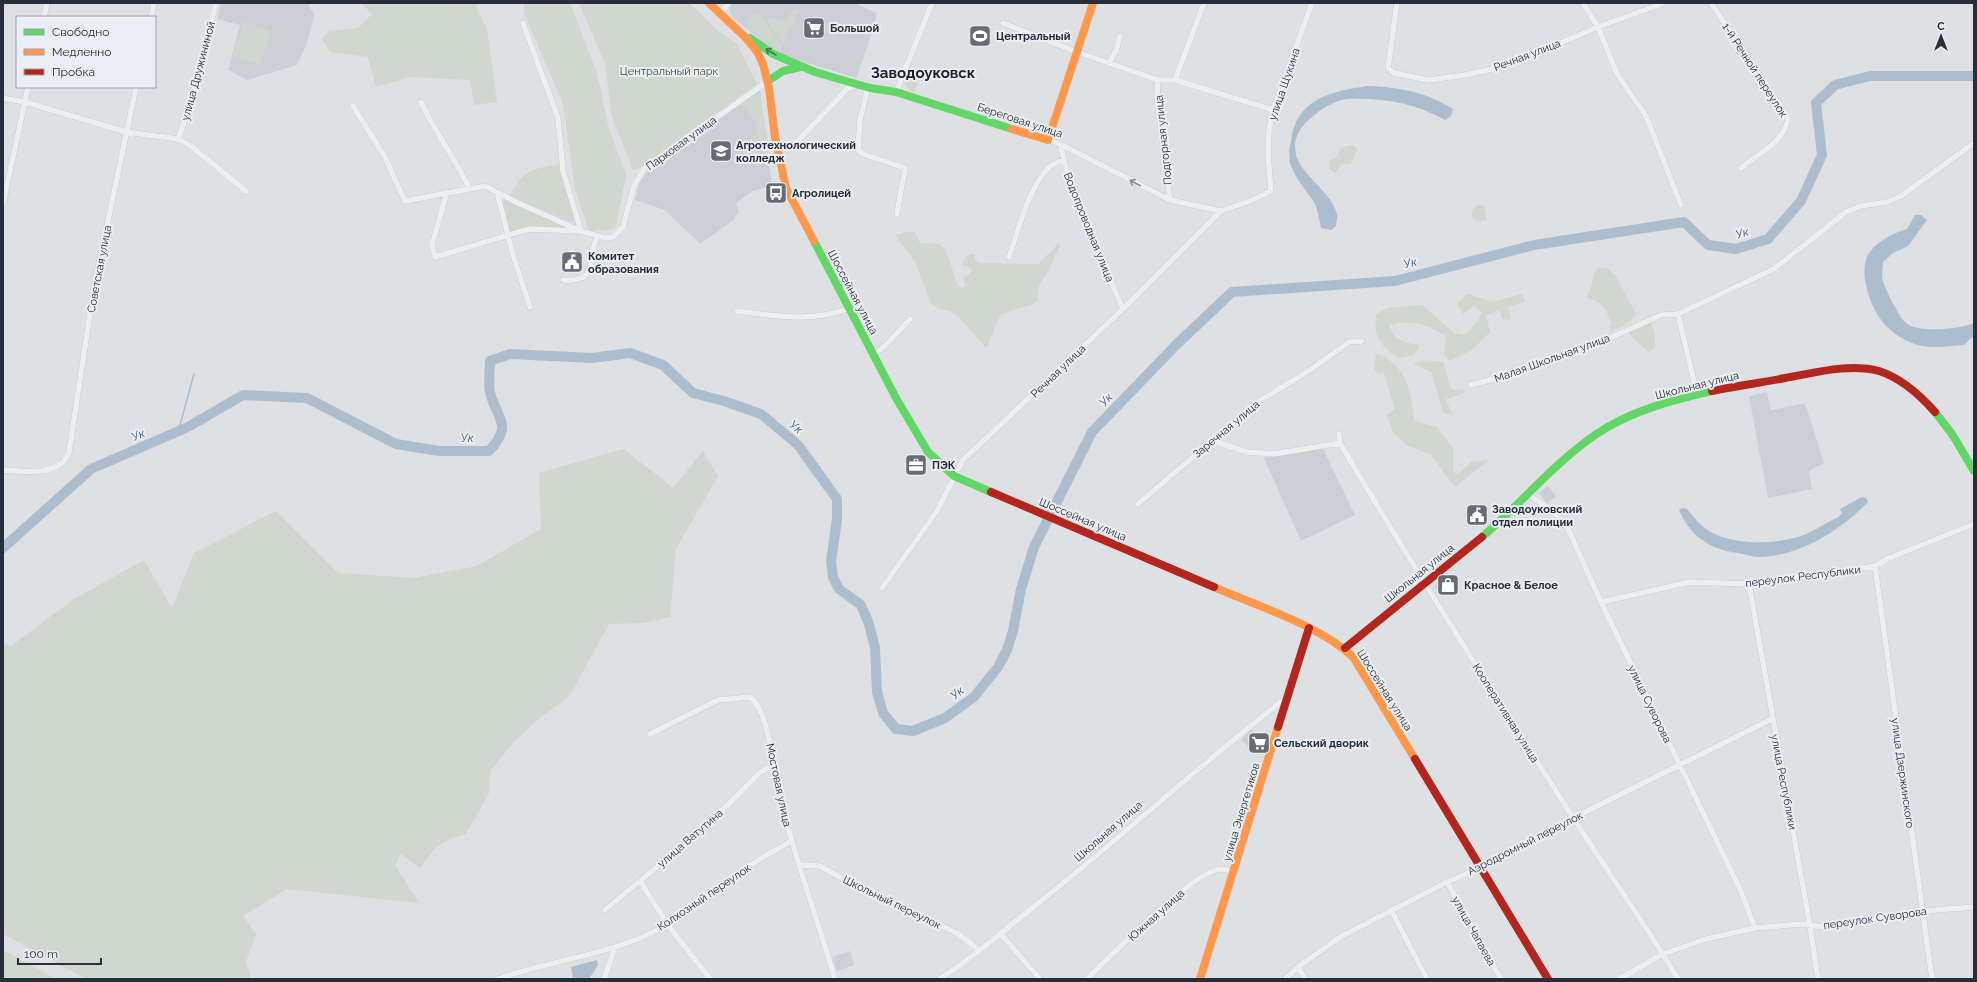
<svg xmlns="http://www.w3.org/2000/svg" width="1977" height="982" font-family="Raleway,sans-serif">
<rect width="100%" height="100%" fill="#dee0e3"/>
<path fill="#ccd0d6" d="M221 3H308L314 15 307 43 297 65 247 80 228 70 240 25 217 19Z
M731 3H854L877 13 868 45 856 78 779 54 733 18 730 12Z
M760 90 772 185 753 191 736 203 739 213 734 217 735 219 700 244 665 210 635 200 639 184 646 173Z
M1767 392 1771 410 1805 403 1824 463 1809 471 1812 489 1768 498 1749 396Z
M1322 447 1355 515 1301 541 1264 458Z
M1548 486 1556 496 1547 503 1539 493Z
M1451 576 1458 587 1442 597 1435 586Z
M1251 729 1268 744 1259 755 1241 740Z
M850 951 854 965 837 971 832 957Z"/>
<path fill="#cfd7ce" d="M361 3H481L476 7 487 29 497 102 474 105 470 80 409 77 376 87 368 57 330 52 322 38 329 31 358 28 372 14Z
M524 3H570L597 73 608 126 626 175 616 227 608 230 589 231 575 190 563 104 524 13Z
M579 3H689L716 29 737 44 757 84 638 169 633 170 612 117 605 64Z
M793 9H799L792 27 789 26 783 45 767 21 768 17 784 22 788 19Z
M753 14 762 16 782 47 780 53 746 25Z
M244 22 271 31 260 65 233 56Z
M907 79 918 83 914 92 909 90 905 84Z
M759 92 770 153 746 165 742 144 758 133 754 120 742 104Z
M1352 145 1357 148 1354 159 1350 164H1342L1335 173 1329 169 1330 160 1336 158 1341 148Z
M560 164 564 185 576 218 573 223 510 196C523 169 533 169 560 164Z
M506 199 569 228 508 232 502 203Z
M1477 205 1484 206 1487 220 1477 221 1471 217 1473 209Z
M908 232H915L920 243 939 244 946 251 958 286 963 288 966 285 964 281V277L969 275 972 271 968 266H963C963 257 968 255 975 253V260L979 263 1038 264 1059 243 1060 246 1046 275 1038 286V300L1034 304 1001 314 986 348 959 317 948 310 940 309 931 303 915 262 895 235Z
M1598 268H1607L1615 275 1636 314C1628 326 1622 325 1611 332L1609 328 1612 323C1605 309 1603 301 1586 298 1593 288 1591 277 1598 268Z
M1468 294 1493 302 1522 294 1525 302 1508 307 1511 319 1505 320 1502 318 1499 309 1486 316 1490 332 1472 350 1450 361 1444 355 1446 336C1425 324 1412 319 1389 325 1393 341 1406 343 1420 345L1414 355 1398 358C1380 344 1374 339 1376 315L1387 308 1422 305 1454 333 1465 335 1475 324 1482 313 1474 306 1463 314 1457 304Z
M1651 323 1655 335V347L1649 352 1633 339 1629 332Z
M1376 354C1407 363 1411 393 1414 421L1437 427 1453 449V471L1458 474 1471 462 1489 460 1455 487 1430 454 1408 446 1393 432 1387 415 1395 409 1384 373 1378 374 1374 369Z
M1424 360 1443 362 1451 389 1465 390 1462 394 1446 399 1452 415 1443 413 1432 373 1413 363Z
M624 449 673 488 703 451 718 476 676 549 670 617 643 623 609 624 569 697 542 716 515 741 490 771 489 793 466 834C439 841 436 846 420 868L401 854 395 865 419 903 287 889 243 916 256 934 246 962 251 979H86L3 934V643L11 646 74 599 144 560 172 608 194 553 276 511 338 573 414 578 477 566 541 529 539 473Z
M3 950 56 979H3Z"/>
<path fill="#acbece" d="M1367 86C1398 87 1427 92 1453 109L1451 116 1445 120C1417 103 1379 97 1347 99 1331 100 1303 120 1297 136 1285 169 1329 185 1337 214 1338 217 1336 222 1336 226L1331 230 1321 228C1319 220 1318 211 1315 204 1308 192 1297 181 1292 168 1288 161 1289 149 1291 141 1297 98 1330 92 1367 86Z
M1915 215H1921L1927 220 1908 246 1893 253 1883 262C1883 268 1881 276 1883 281 1885 289 1899 317 1905 322 1916 334 1961 329 1974 323V337L1971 338 1964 345C1947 346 1929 350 1912 343 1884 332 1870 309 1865 280 1864 271 1864 261 1869 253 1878 240 1894 233 1907 229Z
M1862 497 1866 498 1868 502C1841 530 1799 557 1758 557 1750 556 1740 553 1731 552 1707 547 1689 534 1679 510L1682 508 1687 509C1695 519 1704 530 1717 535 1741 545 1776 544 1801 536 1813 532 1825 523 1837 518L1842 514 1840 509Z
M597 960 598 965 589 979H573L571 967Z"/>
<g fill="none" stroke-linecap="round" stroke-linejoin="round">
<path stroke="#acbece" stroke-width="1.5" d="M178 432 194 374"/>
<path stroke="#acbece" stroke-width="10" d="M3 548 91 469 188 427 243 395 307 398 396 444 439 451H489C514 424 497 421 490 392 488 383 490 371 490 361L510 354 592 358 630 353 663 365 693 393 724 401 761 414 798 445 837 499V519L831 561 833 577 839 589 861 605 869 624 875 648 877 692 883 713 896 729 913 731 945 718 974 697 998 667 1007 650 1013 631 1021 589 1034 547 1092 432 1177 344 1232 292 1395 281 1534 245 1684 222 1708 245 1736 249 1768 239 1801 201 1822 155 1816 103 1835 85 1870 76H1974"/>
<g stroke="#bcbec1" stroke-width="6">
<path id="street" d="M1397 3 1388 68 1394 73 1428 80 1465 75 1492 69 1515 62 1598 27 1664 3
M1583 3 1598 27 1617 74 1646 116 1681 205
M1711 3 1788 118C1785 143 1757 153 1741 168
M721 14 728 3
M44 17 47 3
M151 17 154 3
M1003 23 1074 51 1158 80H1175L1273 110
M1109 63 1116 51 1120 36
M1158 80 1157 97 1170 200
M1175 80 1204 3
M868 87 860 120 858 150 863 154 905 168 897 214
M896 92 932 3
M3 98 25 102 126 132 178 139 191 146 246 191
M421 102C435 132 455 158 469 188
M353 106 385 157 405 201 485 186 516 202 581 231 605 238 613 237 623 227 634 186 644 169 768 81
M178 139 191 103 216 3
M1048 140 1060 144 1170 200 1221 211
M1060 144 1072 191 1123 309
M793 146 847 89 858 85
M447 192 432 245 435 257 529 229 581 231 563 171 558 118 523 23
M497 192 513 255 530 307
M3 204 28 87
M1009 257C1019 229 1027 192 1047 169 1051 165 1057 162 1063 160
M563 280C600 283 586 260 597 237
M737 311C775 316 813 323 850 308
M1678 314 1697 394
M874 355 886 345 910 319
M1471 385 1516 373 1601 342 1661 315 1678 314 1774 269 1846 212 1861 206 1887 202 1901 196 1974 143
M1339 434 1340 443C1414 569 1493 693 1572 816 1607 871 1645 923 1678 979
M1212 441 1248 452 1274 454 1340 443
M3 470C21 471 47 475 62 463 65 461 67 456 69 452L94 288 136 87
M1528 495 1552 510 1566 524 1601 602 1740 889 1755 928
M1138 504 1256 403 1310 370 1349 342 1362 341
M1875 566 1932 979
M1749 584 1810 926 1818 979
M882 588 937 511 963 460 1123 309 1221 211 1250 201 1271 191 1268 154 1269 131 1273 110 1312 3
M1601 602 1690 582 1749 584 1875 566 1887 559 1974 524
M650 734 718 700 750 697C765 708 770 744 773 762 786 835 814 908 835 979
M801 865 820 866 867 892 957 933 979 950
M640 881 668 925 710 979
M1447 882 1501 979
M605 910 710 823 759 773 774 764
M1391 910 1427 979
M1000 933 1040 979
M1298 967 1305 979
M498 979C548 961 602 956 649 934 689 916 721 885 757 861 768 854 780 848 791 841
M604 979 615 947
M939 979C970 960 998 935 1026 913 1115 843 1198 766 1287 697
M1087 979C1109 958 1196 868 1222 869 1225 869 1230 871 1234 872
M1285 979 1298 967 1340 937 1447 882 1485 866 1573 818 1772 719
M1619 979 1663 954 1706 939 1755 928 1802 924 1824 927 1923 911 1974 907"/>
</g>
<use href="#street" stroke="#edeef0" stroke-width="5.5"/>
<path stroke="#63d668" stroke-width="8" d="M750 38 773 54 815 72 870 88 896 92 1012 129
M768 81 783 71 801 67
M814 241 896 398 928 452 954 476 991 492
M1935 412 1952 434 1974 471
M1482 537C1521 504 1553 464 1595 435 1630 411 1672 400 1712 391"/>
<path stroke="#ff974d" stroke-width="8" d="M709 3 746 38 758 53 763 64 769 88 775 137 786 188 814 241
M1012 129 1048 140 1093 3
M1214 587C1257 606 1319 625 1353 657L1415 759
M1200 979 1278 727"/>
<path stroke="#b3261e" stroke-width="8" d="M1712 391C1736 386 1760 383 1785 378 1814 373 1849 363 1879 371 1901 378 1920 395 1935 412
M991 492 1214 587
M1345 648 1482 537
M1278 727 1309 628
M1415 759 1548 979"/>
</g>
<defs><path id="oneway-shaft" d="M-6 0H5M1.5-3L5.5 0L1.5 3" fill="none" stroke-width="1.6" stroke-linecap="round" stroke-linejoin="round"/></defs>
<use stroke="#417a4f" href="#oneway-shaft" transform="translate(771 52) rotate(-148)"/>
<use stroke="#8a8e96" href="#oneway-shaft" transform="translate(1135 183) rotate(-153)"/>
<defs>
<g id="supermarket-square" transform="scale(1.15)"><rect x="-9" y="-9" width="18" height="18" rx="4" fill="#666c76" stroke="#ebeff3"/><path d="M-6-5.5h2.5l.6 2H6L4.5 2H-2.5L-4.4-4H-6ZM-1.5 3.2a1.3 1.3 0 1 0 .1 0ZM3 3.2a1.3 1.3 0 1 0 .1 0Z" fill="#fff"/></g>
<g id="stadium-square" transform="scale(1.15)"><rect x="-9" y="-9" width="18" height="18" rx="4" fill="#666c76" stroke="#ebeff3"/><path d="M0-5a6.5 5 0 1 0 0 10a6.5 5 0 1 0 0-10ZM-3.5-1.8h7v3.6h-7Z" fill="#fff"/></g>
<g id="university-square" transform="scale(1.15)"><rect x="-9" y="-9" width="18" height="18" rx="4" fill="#666c76" stroke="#ebeff3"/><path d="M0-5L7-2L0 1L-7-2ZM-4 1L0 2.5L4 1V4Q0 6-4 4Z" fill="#fff"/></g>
<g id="bus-square" transform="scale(1.15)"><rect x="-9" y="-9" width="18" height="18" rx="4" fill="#666c76" stroke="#ebeff3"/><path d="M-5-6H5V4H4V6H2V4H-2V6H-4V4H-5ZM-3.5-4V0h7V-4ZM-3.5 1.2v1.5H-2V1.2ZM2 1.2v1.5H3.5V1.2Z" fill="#fff"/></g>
<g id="civic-square" transform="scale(1.15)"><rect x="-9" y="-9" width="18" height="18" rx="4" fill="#666c76" stroke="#ebeff3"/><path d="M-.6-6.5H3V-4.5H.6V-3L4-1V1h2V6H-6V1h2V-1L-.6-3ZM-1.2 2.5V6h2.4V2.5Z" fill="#fff"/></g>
<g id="office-square" transform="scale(1.15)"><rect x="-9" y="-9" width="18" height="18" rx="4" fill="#666c76" stroke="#ebeff3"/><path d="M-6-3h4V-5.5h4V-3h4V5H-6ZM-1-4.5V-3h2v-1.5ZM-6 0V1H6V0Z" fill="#fff"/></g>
<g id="shop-square" transform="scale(1.15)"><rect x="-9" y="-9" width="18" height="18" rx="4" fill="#666c76" stroke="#ebeff3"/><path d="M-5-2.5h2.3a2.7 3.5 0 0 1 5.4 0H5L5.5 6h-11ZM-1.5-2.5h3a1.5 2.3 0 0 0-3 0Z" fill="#fff"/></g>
</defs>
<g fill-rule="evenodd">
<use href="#supermarket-square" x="814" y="28"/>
<use href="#stadium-square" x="980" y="36"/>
<use href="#university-square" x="721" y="151"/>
<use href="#bus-square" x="776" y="193"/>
<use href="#civic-square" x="572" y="262"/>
<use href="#office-square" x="916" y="465"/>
<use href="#civic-square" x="1477" y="515"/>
<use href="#shop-square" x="1448" y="585"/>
<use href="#supermarket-square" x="1259" y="743"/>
</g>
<g text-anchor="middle" stroke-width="4" stroke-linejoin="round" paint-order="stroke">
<g font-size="11" font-weight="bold" fill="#262e3b" stroke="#ebeff3" text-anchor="start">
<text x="830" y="32">Большой</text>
<text x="996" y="40">Центральный</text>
<text x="736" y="149">Агротехнологический<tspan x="736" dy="13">колледж</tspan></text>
<text x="792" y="197">Агролицей</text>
<text x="588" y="260">Комитет<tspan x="588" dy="13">образования</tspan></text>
<text x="932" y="469">ПЭК</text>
<text x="1492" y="513">Заводоуковский<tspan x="1492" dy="13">отдел полиции</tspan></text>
<text x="1464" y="589">Красное &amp; Белое</text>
<text x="1274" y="747">Сельский дворик</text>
</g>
<g font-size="11" fill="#262e3b" stroke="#ebeff3">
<text transform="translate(1527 55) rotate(-21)" y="4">Речная улица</text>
<text transform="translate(1755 70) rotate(57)" y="4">1-й Речной переулок</text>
<text transform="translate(198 71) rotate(-75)" y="4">улица Дружининой</text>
<text transform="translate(1284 84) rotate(-71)" y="4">улица Щукина</text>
<text transform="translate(1020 120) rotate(18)" y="4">Береговая улица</text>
<text transform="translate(1163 140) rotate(-96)" y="4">Подгорная улица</text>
<text transform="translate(681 143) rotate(-36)" y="4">Парковая улица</text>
<text transform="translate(1089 227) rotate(68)" y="4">Водопроводная улица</text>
<text transform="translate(99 269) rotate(-79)" y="4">Советская улица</text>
<text transform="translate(853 292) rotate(62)" y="4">Шоссейная улица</text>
<text transform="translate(1552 358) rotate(-20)" y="4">Малая Школьная улица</text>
<text transform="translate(1058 371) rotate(-44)" y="4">Речная улица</text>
<text transform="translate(1697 385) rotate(-14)" y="4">Школьная улица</text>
<text transform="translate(1226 429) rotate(-40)" y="4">Заречная улица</text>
<text transform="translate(1083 519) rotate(23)" y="4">Шоссейная улица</text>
<text transform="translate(1419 573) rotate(-39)" y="4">Школьная улица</text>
<text transform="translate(1803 576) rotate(-7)" y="4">переулок Республики</text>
<text transform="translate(1385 690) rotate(58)" y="4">Шоссейная улица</text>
<text transform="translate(1650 704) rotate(64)" y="4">улица Суворова</text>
<text transform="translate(1506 713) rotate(58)" y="4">Кооперативная улица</text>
<text transform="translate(1903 773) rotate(82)" y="4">улица Дзержинского</text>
<text transform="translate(1784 782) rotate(79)" y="4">улица Республики</text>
<text transform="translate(779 785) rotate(78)" y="4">Мостовая улица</text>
<text transform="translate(1241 812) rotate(-73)" y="4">улица Энергетиков</text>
<text transform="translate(1108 831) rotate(-41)" y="4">Школьная улица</text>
<text transform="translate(690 838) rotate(-41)" y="4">улица Ватутина</text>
<text transform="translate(1525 843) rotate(-27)" y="4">Аэродромный переулок</text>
<text transform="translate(704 897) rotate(-34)" y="4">Колхозный переулок</text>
<text transform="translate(892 902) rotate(26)" y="4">Школьный переулок</text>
<text transform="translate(1156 915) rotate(-42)" y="4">Южная улица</text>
<text transform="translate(1875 918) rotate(-8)" y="4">переулок Суворова</text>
<text transform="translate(1474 931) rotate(61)" y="4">улица Чапаева</text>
</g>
<g font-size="11" fill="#3b5634" stroke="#ebeff3">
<text x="669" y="75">Центральный парк</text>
</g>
<g font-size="12" font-style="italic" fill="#314f6e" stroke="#ebeff3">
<text transform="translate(1742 233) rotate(-16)" y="4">Ук</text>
<text transform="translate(1410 263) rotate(-14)" y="4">Ук</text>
<text transform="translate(1106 400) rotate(-46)" y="4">Ук</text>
<text transform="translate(796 427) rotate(40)" y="4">Ук</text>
<text transform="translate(138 435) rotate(-23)" y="4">Ук</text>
<text transform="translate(467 438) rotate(-1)" y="4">Ук</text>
<text transform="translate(957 693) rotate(-39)" y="4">Ук</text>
</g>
<g font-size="15" font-weight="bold" fill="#18202c" stroke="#ebeff3">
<text x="923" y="78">Заводоуковск</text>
</g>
</g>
<rect width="1977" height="982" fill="none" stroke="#262e3b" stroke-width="8"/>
<rect x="16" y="16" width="140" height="72" fill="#ebeff3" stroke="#9ca2a9"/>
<rect x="24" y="29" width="20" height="6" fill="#63d668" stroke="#9ca2a9"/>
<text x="52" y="36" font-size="12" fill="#262e3b">Свободно</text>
<rect x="24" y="49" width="20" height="6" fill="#ff974d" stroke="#9ca2a9"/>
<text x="52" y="56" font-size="12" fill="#262e3b">Медленно</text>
<rect x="24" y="69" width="20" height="6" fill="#b3261e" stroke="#9ca2a9"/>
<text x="52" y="76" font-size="12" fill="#262e3b">Пробка</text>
<g transform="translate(1941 36)" stroke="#ebeff3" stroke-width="3" paint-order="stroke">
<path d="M0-3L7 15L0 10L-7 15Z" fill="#262e3b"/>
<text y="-6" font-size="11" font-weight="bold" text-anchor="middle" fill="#262e3b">С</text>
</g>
<path d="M18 958v6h83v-6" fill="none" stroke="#262e3b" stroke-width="2"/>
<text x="24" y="958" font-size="12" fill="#262e3b" stroke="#ebeff3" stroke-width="3" paint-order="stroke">100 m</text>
</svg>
